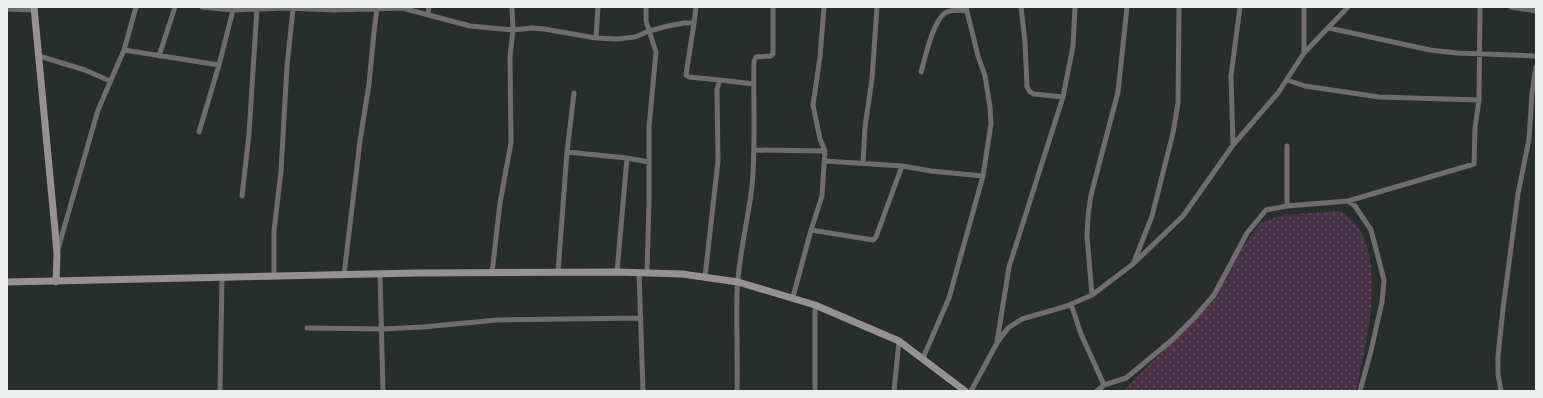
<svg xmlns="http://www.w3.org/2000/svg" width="1543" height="398" font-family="'Times New Roman',serif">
<defs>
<pattern id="park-dots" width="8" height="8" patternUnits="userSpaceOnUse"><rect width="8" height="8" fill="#493247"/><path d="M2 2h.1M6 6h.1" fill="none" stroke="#635062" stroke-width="1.8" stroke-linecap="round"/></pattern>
</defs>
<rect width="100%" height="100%" fill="#272e2c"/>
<path fill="url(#park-dots)" d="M1339 211C1394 240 1366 343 1356 391H1125V389L1214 300 1238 253 1260 223 1283 215Z"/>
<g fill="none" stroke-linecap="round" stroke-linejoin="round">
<path stroke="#6f6d6f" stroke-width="5" d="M202 7 233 10 284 8 335 10 402 8 470 26 513 30 532 28 544 29 596 38 617 39 635 37 649 31 668 26 684 23H694L696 7
M646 7V21L656 52 649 127V202L647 273
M824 7 820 57 813 105 820 139 825 151
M1021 7 1025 42 1027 87 1030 92 1034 94 1063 97
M1304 7V53
M1511 7 1536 11
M7 9 34 10
M428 15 429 7
M694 23 686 75 689 77 720 80 717 89 718 161 705 277
M1329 28 1430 50 1457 53 1536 56
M596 38 598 7
M124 50 219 65
M39 56 85 70 110 81
M159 56 175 7
M921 72C925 58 933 21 945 13 951 9 960 10 967 11
M720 80 754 84
M1287 80 1305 86 1379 97 1479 100
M199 132 219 65 233 10
M1233 145 1231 76 1240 7
M1287 146V206
M754 150 825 151 822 196 811 230 793 297
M567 152 574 93
M627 158 649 162
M825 161 902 166 931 171 983 176
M863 163 865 127 872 79 877 7
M242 196 249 134 257 8
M1348 201 1474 164 1475 128 1479 100 1480 7
M811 230 873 240 876 237 902 166
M58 249 98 110 124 50 136 7
M1134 262 1152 216 1173 133 1178 103 1179 7
M558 272 567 152 627 158 617 272
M639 272 643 391
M492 273 500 203 511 143 510 57 513 30 512 7
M380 274 383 391
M344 275 360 141 369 84 374 32 377 8
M274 277V231L281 171 287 66 293 9
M1092 295 1087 236 1088 216 1091 195 1118 92 1127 7
M1071 304 1081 334 1104 385
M307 328 382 329 423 327 497 320 641 318
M997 342 1009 267 1063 97 1073 46 1075 7
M923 358 949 298 983 176 991 124 990 107 985 76 978 56 966 7
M220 391 222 278
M737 391C738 359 736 326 737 294 738 257 748 222 752 186 756 144 753 102 754 61L756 57 771 56 773 54V7
M815 391V305
M894 391 899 341
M971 391 997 343 1008 328 1022 319 1067 306 1092 295 1133 264 1183 216 1233 145 1278 93 1304 53 1348 7
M1097 391 1104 385 1126 378 1172 340 1194 318 1214 295 1247 233 1266 210 1287 206 1348 201 1355 206 1371 230 1384 280 1382 302 1371 351 1360 391
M1501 391 1498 374V356L1503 309 1518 194 1529 139 1532 93 1536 67"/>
<path stroke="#959195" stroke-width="7" d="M34 7 55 230 57 254 56 282
M7 282 417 273 617 272 682 274 738 282 815 305 899 341 965 391"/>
</g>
<rect width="1543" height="398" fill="none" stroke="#ebf0ee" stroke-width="16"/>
</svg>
